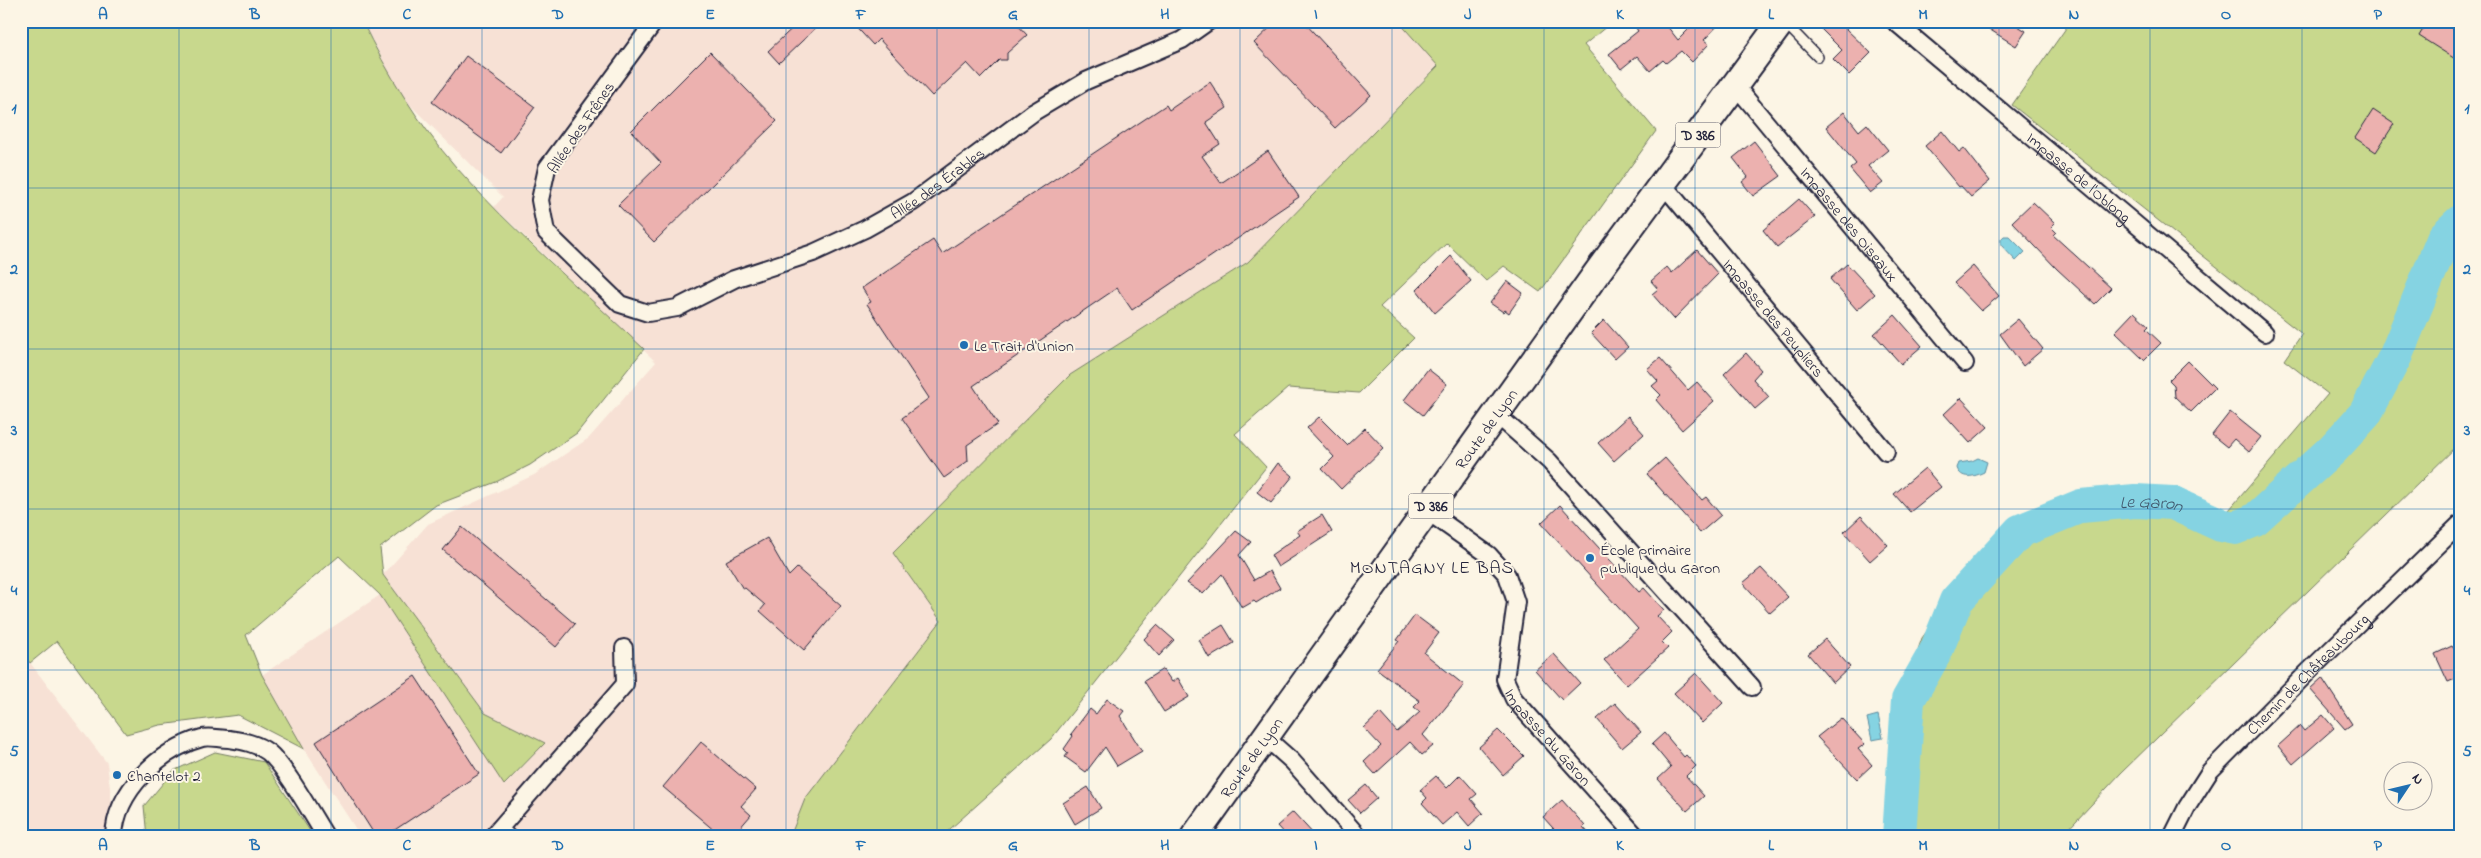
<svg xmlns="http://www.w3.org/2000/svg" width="2481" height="858" font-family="'Indie Flower',sans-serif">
<rect width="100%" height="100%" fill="#fcf5e5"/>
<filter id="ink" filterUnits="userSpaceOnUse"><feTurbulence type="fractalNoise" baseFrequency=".02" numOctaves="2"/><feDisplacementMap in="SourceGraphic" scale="10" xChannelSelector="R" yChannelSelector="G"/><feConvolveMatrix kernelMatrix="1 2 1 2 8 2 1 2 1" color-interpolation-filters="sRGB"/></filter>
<g filter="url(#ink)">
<path fill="#f7e1d5" d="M362 21H1398L1438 65 1248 262 1070 375 893 553 941 621 805 799 790 837H361L304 749 262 675 380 595 505 785 545 743 485 713 383 575 428 524 534 475 589 438 656 362 494 207 503 197 403 98Z
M21 651 107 763 116 837H21Z"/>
<path fill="#c8d88d" stroke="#757d64" d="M21 21H362C387 73 418 123 456 167 513 232 581 289 644 349L577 433 530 465 496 482 436 505 380 548 383 575 485 713 545 743 504 785 380 595 339 556 246 635 262 675 304 749 238 715 160 725 126 734 57 641 30 663 21 651Z
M1398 21H1613L1584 45 1656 131 1540 292 1504 266 1486 281 1447 243 1380 307 1414 338 1359 393 1288 388 1235 434 1266 467 1051 739 941 837H790L805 799 941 621 893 553 1070 375 1248 262 1438 66Z
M2071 21H2460V443L2121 773 2061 837H1885L1892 815 1900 701 1922 638 1963 580 2019 522 2091 496 2163 492 2223 517 2328 394 2284 360 2302 334 2012 105Z
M215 752 264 762 314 837H147L144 806 173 771Z"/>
<path fill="#85d3e2" stroke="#5d8c9f" d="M2004 236H2009L2025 252 2016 261 2001 245V239Z
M1978 458 1987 462 1984 472C1974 477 1961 480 1957 468L1959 463 1972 461Z
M1878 715 1883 738 1872 740 1867 718Z"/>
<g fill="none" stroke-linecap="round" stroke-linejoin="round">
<path stroke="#85d3e2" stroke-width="34" id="s1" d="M1899 837 1908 700 1936 651 1956 601 2020 531 2081 506 2135 501 2173 503 2221 525 2235 528 2255 520 2332 450 2365 414 2396 355 2444 237 2460 222"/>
</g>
<path fill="#ecb1af" stroke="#22223b" d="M800 21H823L779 63 768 51Z
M851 21H1014L1027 35 1007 53V60H999L981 78 967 63 932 96 879 39 873 45Z
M1277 21H1303L1371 95 1335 128 1254 43Z
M1631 21H1663L1678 40 1697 21H1722L1704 40 1709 44 1692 62 1681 51 1666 63 1663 60 1650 71 1637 56 1621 69 1609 54 1638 31Z
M1813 21H1852L1845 28 1871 53 1849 75 1833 59 1842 50Z
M1976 21H2010L2026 31 2016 46Z
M2428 21H2441L2460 34V62L2419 36Z
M710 52 777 121 654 242 618 205 661 163 631 131Z
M466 56 535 107 501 153 432 102Z
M1210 82 1227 108 1206 122 1220 144 1202 156 1221 183 1268 151 1299 197 1132 310 1117 288 973 386 998 424 967 445 968 461 944 478 902 418 929 398 867 304 871 302 862 288 933 240 942 254 1166 105 1169 110Z
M2373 110 2394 124 2376 152 2355 138Z
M1844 112 1859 131 1867 124 1888 150 1868 166 1883 183 1870 193 1850 169 1856 164 1826 127Z
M1942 131 1959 152 1964 148 1990 181 1971 197 1961 186 1959 187 1925 146Z
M1754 141 1781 176 1753 196 1742 182 1748 177 1733 158Z
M1799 199 1815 217 1777 247 1763 230Z
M2033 202 2055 223 2051 227 2056 232 2053 235 2111 288 2095 304 2057 269 2012 222Z
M1697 250 1718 274 1674 319 1652 294 1658 289 1651 281 1667 267 1672 273Z
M1451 256 1471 281 1435 313 1417 290Z
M1847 264 1875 294 1857 310 1830 279Z
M1973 266 1999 296 1981 311 1954 283Z
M1507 281 1523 293 1509 313 1505 310 1503 312 1490 303Z
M2134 312 2149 326 2146 329 2161 343 2144 360 2115 332Z
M1895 315 1922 346 1901 364 1874 334Z
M2018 319 2043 349 2023 366 2000 334Z
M1604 320 1628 347 1615 359 1591 333Z
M1746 353 1761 370 1753 379 1769 397 1755 409 1724 374Z
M1660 358 1688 390 1697 382 1714 401 1682 430 1656 400 1661 395 1652 386 1658 381 1647 369Z
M2188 361 2215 388 2191 412 2175 397 2174 385 2169 380Z
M1428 369 1447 384 1423 415 1404 400Z
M1961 398 1988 427 1970 443 1944 414Z
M2230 412 2261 437 2249 452 2234 439 2227 447 2212 435Z
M1628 416 1644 434 1614 461 1598 443Z
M1319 417 1347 445 1365 428 1384 448 1341 489 1322 469 1334 457 1307 428Z
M1665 458 1702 500 1706 497 1721 515 1700 533 1647 474Z
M1278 463 1293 476 1271 503 1257 492Z
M1925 468 1941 487 1910 512 1894 494Z
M1560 505 1639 592 1644 588 1664 610 1657 616 1672 632 1662 642 1668 648 1627 685 1604 660 1638 629 1541 523Z
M1322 515 1332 532 1278 567 1271 555 1300 535 1297 531Z
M1861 516 1888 545 1870 561 1844 532Z
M462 527 575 624 556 647 443 550Z
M1236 531 1251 542 1239 555 1254 580 1270 571 1280 588 1256 603 1254 601 1242 608 1222 574 1203 594 1187 583Z
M767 538 789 576 797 568 841 606 804 650 760 611 765 605 745 588 743 589 726 561Z
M1761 568 1788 597 1770 613 1743 583Z
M1415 615 1439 633 1424 653 1464 685 1423 735 1433 746 1422 755 1410 742 1375 774 1364 762 1381 746 1364 728 1380 713 1397 732 1420 712 1414 707 1420 701 1377 669 1399 641 1397 640Z
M1157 625 1174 640 1159 656 1144 639Z
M1223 625 1234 643 1209 658 1199 640Z
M1825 639 1850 667 1833 683 1808 654Z
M2452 646 2454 649 2460 646V677L2448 682 2435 654Z
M1554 654 1580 683 1562 700 1535 670Z
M1163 669 1172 682 1178 678 1189 697 1164 712 1144 681Z
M1696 673 1723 703 1702 723 1674 693Z
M415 676 479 774 384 837H376L316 742Z
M2322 678 2352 724 2345 729 2310 689Z
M1107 699 1124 711 1120 716 1142 751 1117 766 1105 747 1086 772 1065 757 1068 753 1064 749 1073 736 1071 734 1090 709 1096 714Z
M1615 703 1641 732 1622 748 1597 719Z
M2323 715 2334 728 2293 764 2278 746 2300 726 2304 731Z
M1841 718 1865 744 1858 749 1872 765 1857 779 1817 737Z
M1498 730 1524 756 1503 775 1479 747Z
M1664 733 1684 757 1686 755 1696 766 1686 776 1704 796 1687 811 1658 779 1671 767 1652 744Z
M701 742 756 789 741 806 751 815 732 837H722L663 787Z
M1460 775 1477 794 1471 799 1483 813 1469 826 1457 812 1442 825 1422 803 1427 798 1420 790 1436 776 1447 788Z
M1366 785 1377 798 1360 813 1348 800Z
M1088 787 1101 808 1075 824 1063 803Z
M1562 800 1585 826 1583 827 1592 837H1561L1543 817Z
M1293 812 1316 837H1287L1277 826Z"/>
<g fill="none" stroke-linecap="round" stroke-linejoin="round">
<g stroke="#22223b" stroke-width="12">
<path id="service" d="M1785 23 1818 57
M501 826 513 837"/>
</g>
<g stroke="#22223b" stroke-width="20">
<g id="minor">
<path id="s2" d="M655 21 547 168 540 200 546 232 620 304 648 313 677 308 734 279 813 253 865 229 913 202 1034 112 1086 81 1182 40 1209 21"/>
<path id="s3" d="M1894 21 2265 333"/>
<path id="s4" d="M1735 85 1965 363"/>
<path id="s5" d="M1662 183 1886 452"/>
<path d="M1496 414 1549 461 1752 687"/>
<path id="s6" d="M1427 511 1489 555 1507 575 1516 602 1505 679 1514 699 1637 837"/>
<path d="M1265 737 1292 761 1359 837"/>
<path d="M114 837C115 792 160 749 202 738 210 736 220 739 229 739 242 741 256 743 268 752 286 767 312 815 326 837"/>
<path d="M492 837 625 684 624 648"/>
<path id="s7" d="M2172 837 2187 807 2210 771 2308 672 2460 524"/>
</g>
</g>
<g stroke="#22223b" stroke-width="30">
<g id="primary">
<path id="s8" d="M1194 837 1596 274 1782 21"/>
</g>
</g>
<use href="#service" stroke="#fcf5e5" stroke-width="9"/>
<use href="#minor" stroke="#fcf5e5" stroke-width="16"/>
<use href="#primary" stroke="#fcf5e5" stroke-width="26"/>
</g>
</g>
<path fill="none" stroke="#1f6fb2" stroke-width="1" stroke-opacity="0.55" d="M179 21V837M331 21V837M482 21V837M634 21V837M786 21V837M937 21V837M1089 21V837M1240 21V837M1392 21V837M1544 21V837M1695 21V837M1847 21V837M1999 21V837M2150 21V837M2302 21V837M21 188H2460M21 349H2460M21 509H2460M21 670H2460"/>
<g fill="#1f6fb2" stroke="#fcf5e5" stroke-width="2">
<circle cx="964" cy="345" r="5"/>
<circle cx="1590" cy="558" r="5"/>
<circle cx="117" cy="775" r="5"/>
</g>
<g text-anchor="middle" stroke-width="4" stroke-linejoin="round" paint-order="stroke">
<g fill="#fcf5e5" stroke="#63616e" stroke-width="1">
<rect x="1675.5" y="122.5" width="45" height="25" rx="4"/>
<rect x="1408.5" y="493.5" width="45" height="25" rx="4"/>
</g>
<g font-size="15" font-weight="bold" fill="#22223b">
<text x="1698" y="140">D 386</text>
<text x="1431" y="511">D 386</text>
</g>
<g font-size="16" fill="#22223b" stroke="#fcf5e5">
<text transform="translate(580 127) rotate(-56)" y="6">Allée des Frênes</text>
<text dy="6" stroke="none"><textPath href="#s3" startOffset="242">Impasse de l'Oblong</textPath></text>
<text dy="6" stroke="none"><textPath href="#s2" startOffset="700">Allée des Érables</textPath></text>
<text dy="6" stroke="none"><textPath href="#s4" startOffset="180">Impasse des Oiseaux</textPath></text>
<text dy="6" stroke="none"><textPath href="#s5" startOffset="175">Impasse des Peupliers</textPath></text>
<text dy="6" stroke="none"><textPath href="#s8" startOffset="502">Route de Lyon</textPath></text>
<text dy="6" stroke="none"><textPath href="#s7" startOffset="214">Chemin de Châteaubourg</textPath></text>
<text dy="6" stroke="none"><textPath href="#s6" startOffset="282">Impasse du Garon</textPath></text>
<text dy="6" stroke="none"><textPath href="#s8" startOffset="98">Route de Lyon</textPath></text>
</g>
<g font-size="16" fill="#22223b" stroke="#fcf5e5" text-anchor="start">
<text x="974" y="351">Le Trait d'Union</text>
<text x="1600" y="555">École primaire<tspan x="1600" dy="18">publique du Garon</tspan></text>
<text x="127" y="781">Chantelot 2</text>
</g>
<g font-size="18" font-style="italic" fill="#40576d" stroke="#fcf5e5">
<text dy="6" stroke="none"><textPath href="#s1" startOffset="479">Le Garon</textPath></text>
</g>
<g font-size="18" letter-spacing="1" fill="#22223b" stroke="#fcf5e5">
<text x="1432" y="573">MONTAGNY LE BAS</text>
</g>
</g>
<rect width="2481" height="858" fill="none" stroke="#fcf5e5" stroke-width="55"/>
<g transform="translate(2408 786) rotate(55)"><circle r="24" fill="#fcf5e5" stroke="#a5a1a1"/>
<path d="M0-4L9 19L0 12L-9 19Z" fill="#1f6fb2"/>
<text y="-8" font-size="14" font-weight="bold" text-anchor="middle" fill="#22223b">N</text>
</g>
<rect x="28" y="28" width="2426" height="802" fill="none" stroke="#1f6fb2" stroke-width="2"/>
<g font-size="16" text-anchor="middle" font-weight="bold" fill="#1f6fb2">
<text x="103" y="19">A</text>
<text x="255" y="19">B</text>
<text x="407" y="19">C</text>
<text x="558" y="19">D</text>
<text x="710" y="19">E</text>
<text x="861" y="19">F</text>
<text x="1013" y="19">G</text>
<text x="1165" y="19">H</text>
<text x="1316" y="19">I</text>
<text x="1468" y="19">J</text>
<text x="1620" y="19">K</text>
<text x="1771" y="19">L</text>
<text x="1923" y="19">M</text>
<text x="2074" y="19">N</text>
<text x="2226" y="19">O</text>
<text x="2378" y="19">P</text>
<text x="14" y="113">1</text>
<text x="2467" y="113">1</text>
<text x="14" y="274">2</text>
<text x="2467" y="274">2</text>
<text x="14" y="435">3</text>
<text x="2467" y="435">3</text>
<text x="14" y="595">4</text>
<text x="2467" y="595">4</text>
<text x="14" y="756">5</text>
<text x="2467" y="756">5</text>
<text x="103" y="850">A</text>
<text x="255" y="850">B</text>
<text x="407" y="850">C</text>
<text x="558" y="850">D</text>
<text x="710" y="850">E</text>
<text x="861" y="850">F</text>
<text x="1013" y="850">G</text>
<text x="1165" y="850">H</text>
<text x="1316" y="850">I</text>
<text x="1468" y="850">J</text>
<text x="1620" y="850">K</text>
<text x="1771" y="850">L</text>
<text x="1923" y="850">M</text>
<text x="2074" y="850">N</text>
<text x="2226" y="850">O</text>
<text x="2378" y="850">P</text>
</g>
</svg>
